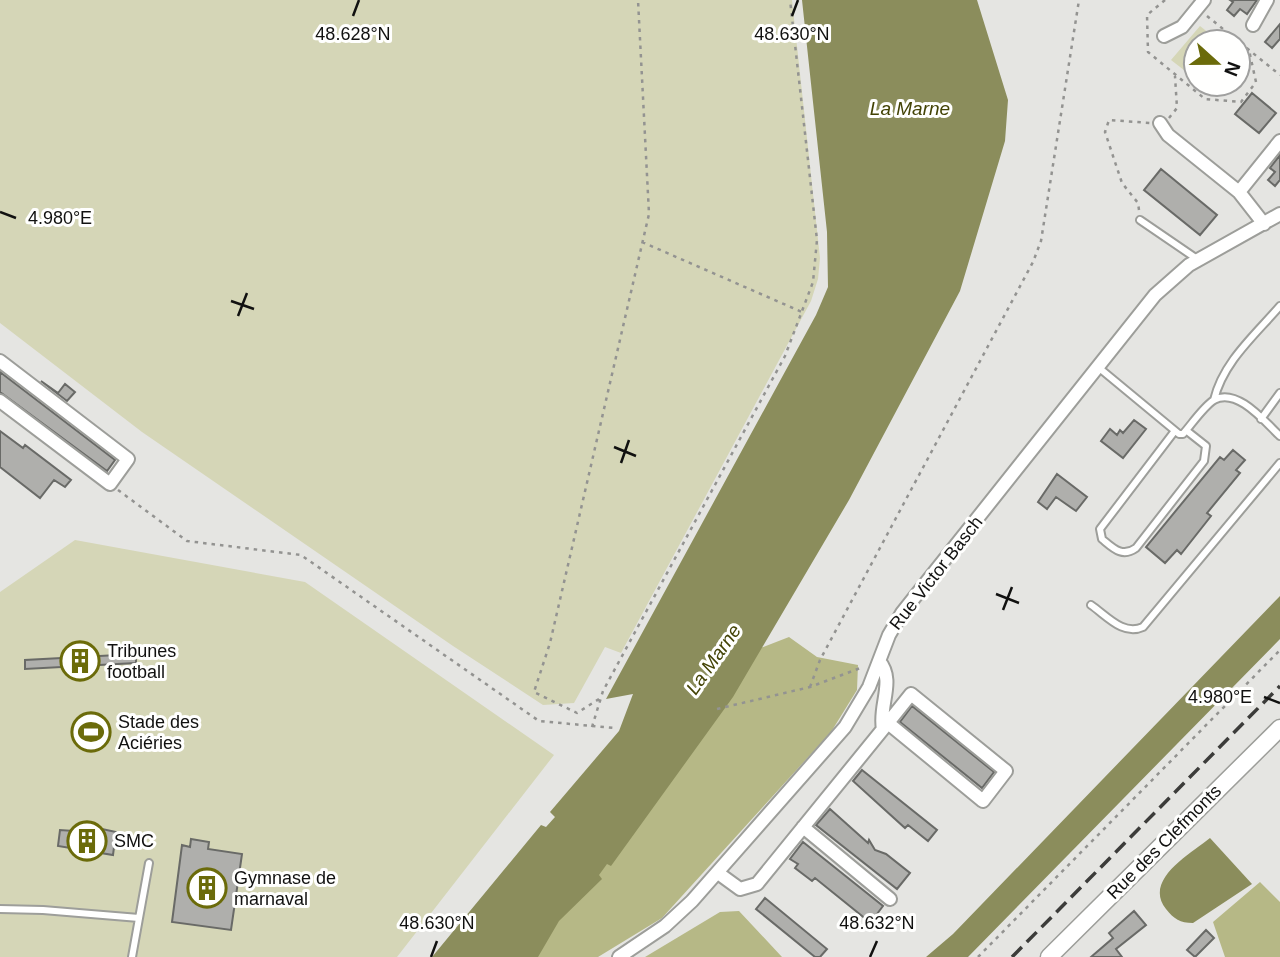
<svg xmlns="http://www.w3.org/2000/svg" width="1280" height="957" font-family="Helvetica,sans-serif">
<rect width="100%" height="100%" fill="#e5e5e2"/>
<path fill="#d5d6b7" d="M0 0H792L820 258 818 279 811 301 621 653 605 647 574 703 543 705 453 646 142 432 0 323Z
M1200 26 1220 42H1196V74L1193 77 1171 60Z
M75 540 305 582 554 755 397 957H0V592Z"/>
<path fill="#b6b886" d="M789 637 817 657 858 665 857 690 831 732 662 918 598 957H516L750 652Z
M1260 882 1280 902V957H1225L1213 922Z
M739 911 782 957H645L720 912Z"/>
<path fill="#8b8d5c" d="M802 0H977L1008 100 1005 141 960 291 849 500 733 697 611 866 607 864 599 875 602 879 559 921 538 957H432L541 825 546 827 555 817 550 812 619 731 633 694 606 699 816 315 828 287 827 232Z
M1280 596V639L968 957H926L953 934Z
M1210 838 1252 884 1193 923C1180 923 1174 919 1166 909 1143 880 1190 854 1210 838Z"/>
<path fill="#afafac" stroke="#696a67" stroke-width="2" d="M1230 0H1257L1247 14 1240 9 1234 16 1227 10 1233 2Z
M1280 24V39L1272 48 1265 42Z
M1252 93 1276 113 1259 133 1235 114Z
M1280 155V180L1275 186 1268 180 1275 172 1270 168Z
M1161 169 1217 215 1200 235 1144 190Z
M0 372 115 460 107 471 0 392Z
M41 381 58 393 65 384 75 392 67 401Z
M1134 420 1146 429 1123 458 1101 441 1110 429 1117 435 1120 430 1123 433Z
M0 431 23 448 25 445 71 480 65 487 54 480 40 498 0 467Z
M1233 450 1245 460 1236 470 1240 473 1207 513 1211 516 1181 554 1177 550 1165 563 1146 547 1220 457 1224 460Z
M1057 474 1087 497 1076 511 1056 497 1047 509 1038 502Z
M136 654V663L25 669V660Z
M912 706 994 772 982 788 900 722Z
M862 770 937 830 928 841 908 825 905 828 853 781Z
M830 809 868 843 869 840 875 850 886 854 910 873 897 889 816 825Z
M79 824 116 832 113 855 58 846 60 830 74 831Z
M191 839 209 842 208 849 242 854 231 930 172 922 182 845 190 847Z
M803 842 883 906 877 914 884 919 877 928 815 878 812 881 795 868 798 864 790 859Z
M765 898 827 949 820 957H815L756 909Z
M1134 911 1146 925 1116 949 1122 957H1091L1113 938 1109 933Z
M1206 930 1214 938 1195 957 1187 950Z"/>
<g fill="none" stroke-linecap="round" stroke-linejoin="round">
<g stroke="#9d9e9a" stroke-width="10">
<path id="lane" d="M1140 220 1197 259
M1098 367 1179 434H1183C1192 424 1203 407 1214 400 1237 387 1265 422 1280 436
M1214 400C1223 362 1255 335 1280 306
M1261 419 1280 393
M1174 432 1100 529 1102 539C1113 548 1122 558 1136 548L1204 461 1206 446 1187 431
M1091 605C1107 616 1123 636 1143 627L1280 463
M0 909 43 910 139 918
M132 957 149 863"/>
</g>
<g stroke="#9d9e9a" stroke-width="16">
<path id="street" d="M1253 25 1267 0
M1164 36 1182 27 1204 0
M1160 123 1168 135 1239 192 1264 224
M1239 192 1280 141
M0 361 128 459 110 484 0 401
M883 729 911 694 1006 771 983 801 888 723
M803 827 890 899
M718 873 740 889 757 884 883 729C878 706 896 681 879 661
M619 957 665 926 692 901 845 727 869 687 889 635 902 613 1155 295 1189 265 1280 214"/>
</g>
<g stroke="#9d9e9a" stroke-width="19">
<path id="secondary" d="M1049 957 1280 728"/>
</g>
<path stroke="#939391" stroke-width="2.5" stroke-dasharray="3.5 5" stroke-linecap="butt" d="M1165 0 1147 15 1148 52 1205 99 1241 102 1256 82 1249 50
M1207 16 1280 75
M1169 118 1177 108 1175 76
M1139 210 1138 203 1122 183 1105 132 1109 120 1150 123
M642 242 802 312
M118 490 187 541 301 555 539 721 614 728
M810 687 820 660 1033 262 1041 241 1079 0
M599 699 577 713 534 692 550 643 649 214 638 0
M717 709 810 687 863 667
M592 727 603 691 785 356 813 282 817 240 790 0
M978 957 1280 650"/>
<use href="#lane" stroke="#fff" stroke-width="6"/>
<use href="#street" stroke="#fff" stroke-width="12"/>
<use href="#secondary" stroke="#fff" stroke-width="16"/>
<path stroke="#3c3c3a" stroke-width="3.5" stroke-dasharray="14 7" stroke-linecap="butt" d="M1012 957 1280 686"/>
</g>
<path fill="none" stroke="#111110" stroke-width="2.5" d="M353 16 359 0M792 16 798 0M0 212 16 218M231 301 254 309M238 316 247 293M614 447 636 456M621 463 629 440M996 594 1019 603M1003 610 1012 587M1264 697 1280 703M431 957 437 941M870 957 877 941"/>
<defs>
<g id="building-ring" transform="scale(2.0125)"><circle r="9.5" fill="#fffffe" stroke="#6b6b0a" stroke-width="1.5"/><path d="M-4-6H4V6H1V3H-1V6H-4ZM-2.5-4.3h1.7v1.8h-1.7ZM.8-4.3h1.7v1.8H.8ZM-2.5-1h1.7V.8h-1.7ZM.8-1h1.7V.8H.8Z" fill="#6b6b0a"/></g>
<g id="stadium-ring" transform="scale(2.0125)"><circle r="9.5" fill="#fffffe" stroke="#6b6b0a" stroke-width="1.5"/><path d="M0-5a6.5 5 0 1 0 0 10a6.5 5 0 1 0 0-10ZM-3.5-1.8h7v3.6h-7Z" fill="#6b6b0a"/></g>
</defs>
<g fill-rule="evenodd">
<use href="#building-ring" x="80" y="661"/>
<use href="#stadium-ring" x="91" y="732"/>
<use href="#building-ring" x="87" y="841"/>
<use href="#building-ring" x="207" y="888"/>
</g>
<g text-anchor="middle" stroke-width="6" stroke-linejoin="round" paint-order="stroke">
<g font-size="18" fill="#111110" stroke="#fffffe">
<text transform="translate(936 573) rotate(-52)" y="6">Rue Victor Basch</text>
<text transform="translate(1164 842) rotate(-45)" y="6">Rue des Clefmonts</text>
</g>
<g font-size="18" fill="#111110" stroke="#fffffe" text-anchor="start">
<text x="107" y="657">Tribunes<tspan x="107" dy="21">football</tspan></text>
<text x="118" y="728">Stade des<tspan x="118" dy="21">Aciéries</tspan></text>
<text x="114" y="847">SMC</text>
<text x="234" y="884">Gymnase de<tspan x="234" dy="21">marnaval</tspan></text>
</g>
<g font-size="19" font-style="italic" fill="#434305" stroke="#fffffe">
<text x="910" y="115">La Marne</text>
<text transform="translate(713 659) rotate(-55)" y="7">La Marne</text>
</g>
</g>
<g font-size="18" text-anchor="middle" fill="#111110" stroke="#fffffe" stroke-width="6" stroke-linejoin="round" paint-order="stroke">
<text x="353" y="40">48.628°N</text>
<text x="792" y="40">48.630°N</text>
<text x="60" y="224">4.980°E</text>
<text x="1220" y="703">4.980°E</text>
<text x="437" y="929">48.630°N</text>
<text x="877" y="929">48.632°N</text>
</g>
<g transform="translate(1217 63) rotate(111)"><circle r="33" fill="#fffffe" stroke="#a0a09f" stroke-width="2"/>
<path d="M0-5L12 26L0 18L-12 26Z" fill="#6b6b0a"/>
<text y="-10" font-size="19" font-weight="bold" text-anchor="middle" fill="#111110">N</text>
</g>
</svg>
